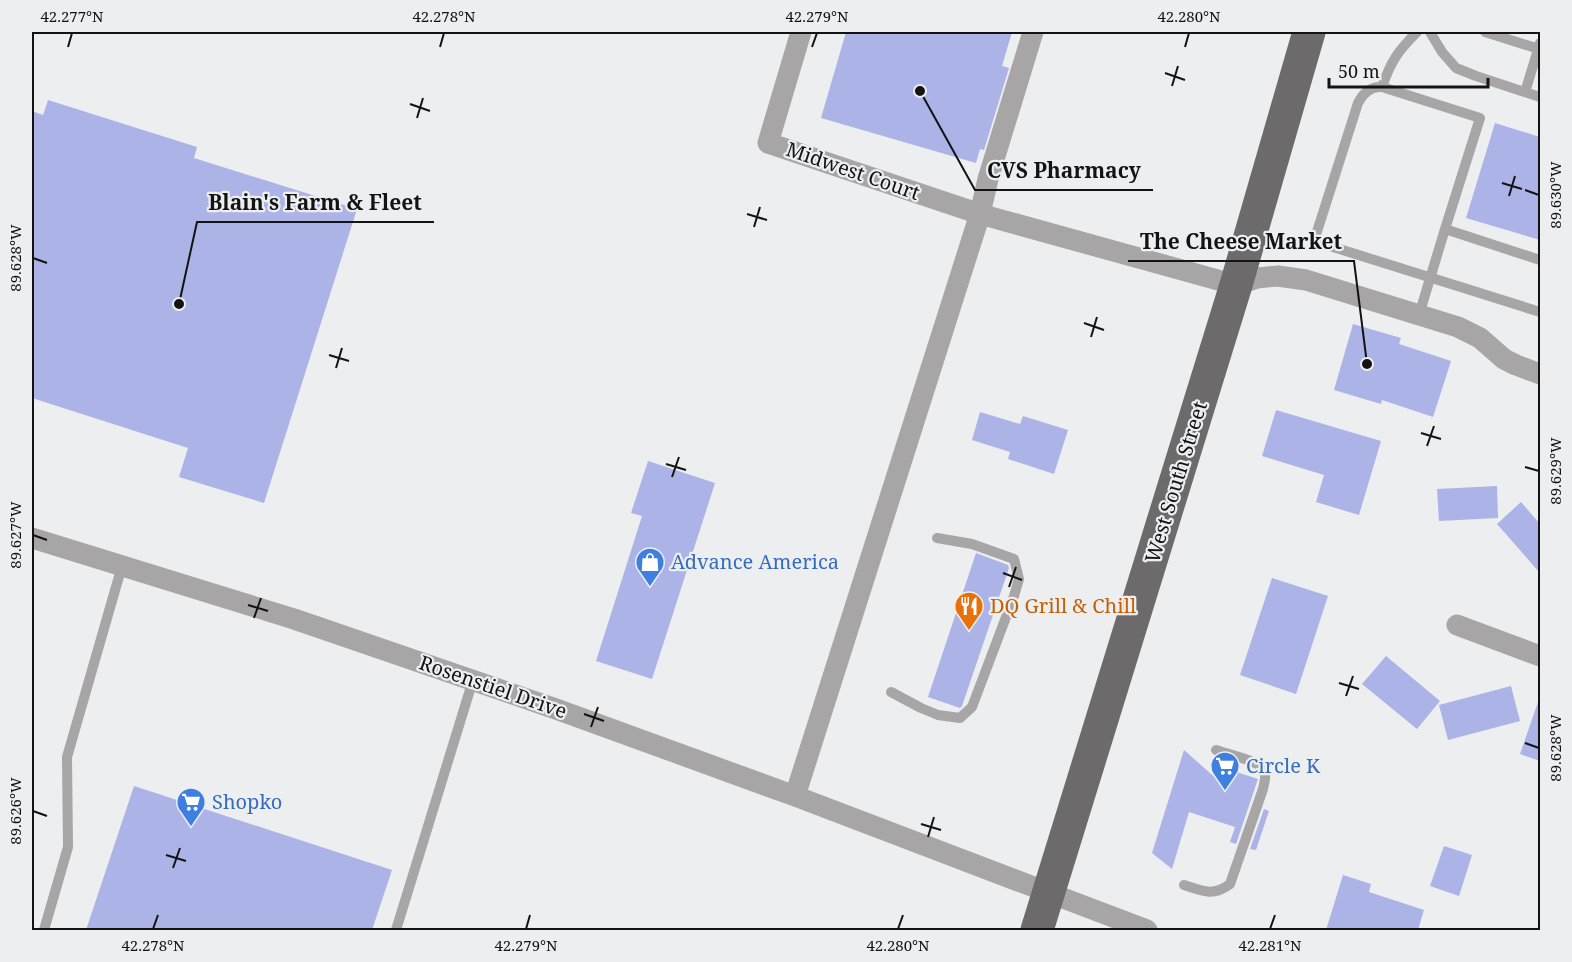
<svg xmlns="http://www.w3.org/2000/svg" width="1572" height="962" font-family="'Noto Serif',serif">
<rect width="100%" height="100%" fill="#edeef0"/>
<path fill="#acb3e7" d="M846 32H1012L1002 66 1009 68 984 150 980 149 976 163 821 118Z
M48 100 197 147 194 158 357 209 264 503 179 477 188 448 32 398V111L43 115Z
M1495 123 1540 137V240L1466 218Z
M1353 324 1401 338 1399 344 1451 361 1433 417 1382 400 1381 404 1334 390Z
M1276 410 1381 441 1359 515 1316 502 1324 475 1262 456Z
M980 412 1020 424 1023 416 1068 430 1054 474 1008 459 1010 452 972 440Z
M648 461 715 483 652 679 596 661 642 516 631 513Z
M1497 486 1498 518 1439 521 1437 489Z
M1521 502 1540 524V573L1497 524Z
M976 553 1008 565 1009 568 962 706 960 708 928 697Z
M1272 578 1328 596 1296 694 1240 675Z
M1386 656 1440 701 1417 729 1362 684Z
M1511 686 1520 721 1448 740 1439 705Z
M1538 702 1540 703V761L1520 754Z
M1184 750 1220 782 1224 768 1258 779 1236 844 1230 842 1235 827 1189 812 1172 869 1152 853Z
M134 786 392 870 372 930H86Z
M1264 809 1269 811 1256 850 1250 849Z
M1444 846 1472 855 1459 896 1430 886Z
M1343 875 1371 884 1369 892 1424 910 1418 930H1326Z"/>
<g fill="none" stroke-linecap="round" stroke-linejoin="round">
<path stroke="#a7a5a5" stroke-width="10" d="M1430 32 1442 52 1456 68 1476 76 1540 97
M1485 32 1539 49
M1382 87C1391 61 1398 51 1417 32
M1525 92 1540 43
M1540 260 1445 229 1480 118 1382 87C1370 86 1363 93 1358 103L1314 241 1540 312
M1419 315 1445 229
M891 692 921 708 938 715 960 718 972 707 1014 596 1019 579 1014 559 972 544 937 538
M1184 885C1202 891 1213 897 1230 884L1263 789C1264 783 1267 776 1264 770 1260 761 1226 754 1216 750
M44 930 68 847 67 757 122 566
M396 930 473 680"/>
<path stroke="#a7a5a5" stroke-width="21" d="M1033 32 988 179 980 214 1236 285 1257 278 1278 276 1306 280 1458 327 1480 338 1504 359 1516 365 1540 374
M32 538 294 619 556 709 795 796 1147 930
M1457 625 1540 656
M795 796 980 214 768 143 801 32"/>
<path stroke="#6c6a6a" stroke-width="33" d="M1037 930 1236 285 1309 32"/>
</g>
<path fill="none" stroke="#131314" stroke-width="2" d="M68 47 72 33M440 47 444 33M812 47 817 33M1185 47 1189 33M1165 73 1185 80M1172 86 1178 66M410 104 430 111M417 118 423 98M1502 183 1522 189M1525 190 1539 195M1509 196 1515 176M747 214 767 220M754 227 760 207M33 258 47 263M1084 323 1104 330M1091 337 1097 317M329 355 349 361M336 368 342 348M1421 433 1441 439M1427 446 1434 426M666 464 686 470M1525 467 1539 471M672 477 679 457M33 535 47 540M1003 573 1022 580M1009 587 1016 567M248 605 268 611M254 618 261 598M1339 683 1359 689M1346 696 1353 676M584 714 604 721M591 727 598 707M1525 743 1539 748M33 811 47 816M921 824 941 830M928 837 934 817M166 855 186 861M173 868 180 848M153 929 158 915M526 929 530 915M898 929 903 915M1270 929 1275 915"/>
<defs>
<g id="shop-pin" transform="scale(1.5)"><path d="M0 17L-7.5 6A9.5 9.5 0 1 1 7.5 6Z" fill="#3f7fe0" stroke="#edeef0"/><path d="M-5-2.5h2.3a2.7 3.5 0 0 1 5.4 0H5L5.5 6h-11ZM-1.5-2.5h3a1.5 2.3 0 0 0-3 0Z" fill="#fff"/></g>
<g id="restaurant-pin" transform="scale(1.5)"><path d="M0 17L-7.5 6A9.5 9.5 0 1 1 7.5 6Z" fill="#e8710a" stroke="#edeef0"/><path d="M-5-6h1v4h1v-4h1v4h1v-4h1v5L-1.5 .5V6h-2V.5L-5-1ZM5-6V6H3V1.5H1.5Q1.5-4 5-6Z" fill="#fff"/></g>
<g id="supermarket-pin" transform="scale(1.5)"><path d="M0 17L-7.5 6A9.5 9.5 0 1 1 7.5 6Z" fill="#3f7fe0" stroke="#edeef0"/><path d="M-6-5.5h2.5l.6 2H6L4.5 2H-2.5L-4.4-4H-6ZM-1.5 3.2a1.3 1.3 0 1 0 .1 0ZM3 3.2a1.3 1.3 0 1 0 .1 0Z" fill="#fff"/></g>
</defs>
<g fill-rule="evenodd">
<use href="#shop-pin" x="650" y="562"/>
<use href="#restaurant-pin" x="969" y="606"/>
<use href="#supermarket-pin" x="1225" y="766"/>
<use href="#supermarket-pin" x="191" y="802"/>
</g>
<g text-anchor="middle" stroke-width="4.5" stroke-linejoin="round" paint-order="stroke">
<g font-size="20" fill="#131314" stroke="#edeef0">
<text transform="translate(853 171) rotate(19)" y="7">Midwest Court</text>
<text transform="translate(1176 482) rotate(-73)" y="7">West South Street</text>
<text transform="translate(493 687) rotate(19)" y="7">Rosenstiel Drive</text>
</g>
<g font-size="20" fill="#366cbe" stroke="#edeef0" text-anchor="start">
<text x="671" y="569">Advance America</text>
<text x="1246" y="773">Circle K</text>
<text x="212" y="809">Shopko</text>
</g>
<g font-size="20" fill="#c56008" stroke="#edeef0" text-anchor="start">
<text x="990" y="613">DQ Grill &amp; Chill</text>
</g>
</g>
<path fill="none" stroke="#131314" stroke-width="2" d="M920 91L975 190H1153M179 304L197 222H434M1367 364L1354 261H1128"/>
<g fill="#131314" stroke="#edeef0" stroke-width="2">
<circle cx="920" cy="91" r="6"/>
<circle cx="179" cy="304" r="6"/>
<circle cx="1367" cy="364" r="6"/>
</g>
<g font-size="21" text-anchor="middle" font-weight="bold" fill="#131314" stroke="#edeef0" stroke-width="4.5" stroke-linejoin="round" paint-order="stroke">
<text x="1064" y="178">CVS Pharmacy</text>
<text x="315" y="210">Blain's Farm &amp; Fleet</text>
<text x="1241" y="249">The Cheese Market</text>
</g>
<rect width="1572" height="962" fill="none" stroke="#edeef0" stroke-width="66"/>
<path d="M1329 78v9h159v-9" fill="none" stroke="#131314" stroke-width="3"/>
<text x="1338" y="78" font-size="18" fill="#131314" stroke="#edeef0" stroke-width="4.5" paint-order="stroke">50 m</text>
<rect x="33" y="33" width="1506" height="896" fill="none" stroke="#131314" stroke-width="2"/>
<g font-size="15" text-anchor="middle" fill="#131314">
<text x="72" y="22">42.277°N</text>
<text x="444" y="22">42.278°N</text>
<text x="817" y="22">42.279°N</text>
<text x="1189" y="22">42.280°N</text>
<text transform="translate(1556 195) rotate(-90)" y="5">89.630°W</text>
<text transform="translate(16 258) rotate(-90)" y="5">89.628°W</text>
<text transform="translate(1556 471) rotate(-90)" y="5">89.629°W</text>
<text transform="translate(16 535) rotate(-90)" y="5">89.627°W</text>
<text transform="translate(1556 748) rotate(-90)" y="5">89.628°W</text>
<text transform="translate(16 811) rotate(-90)" y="5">89.626°W</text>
<text x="153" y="951">42.278°N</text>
<text x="526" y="951">42.279°N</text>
<text x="898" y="951">42.280°N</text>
<text x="1270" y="951">42.281°N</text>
</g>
</svg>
